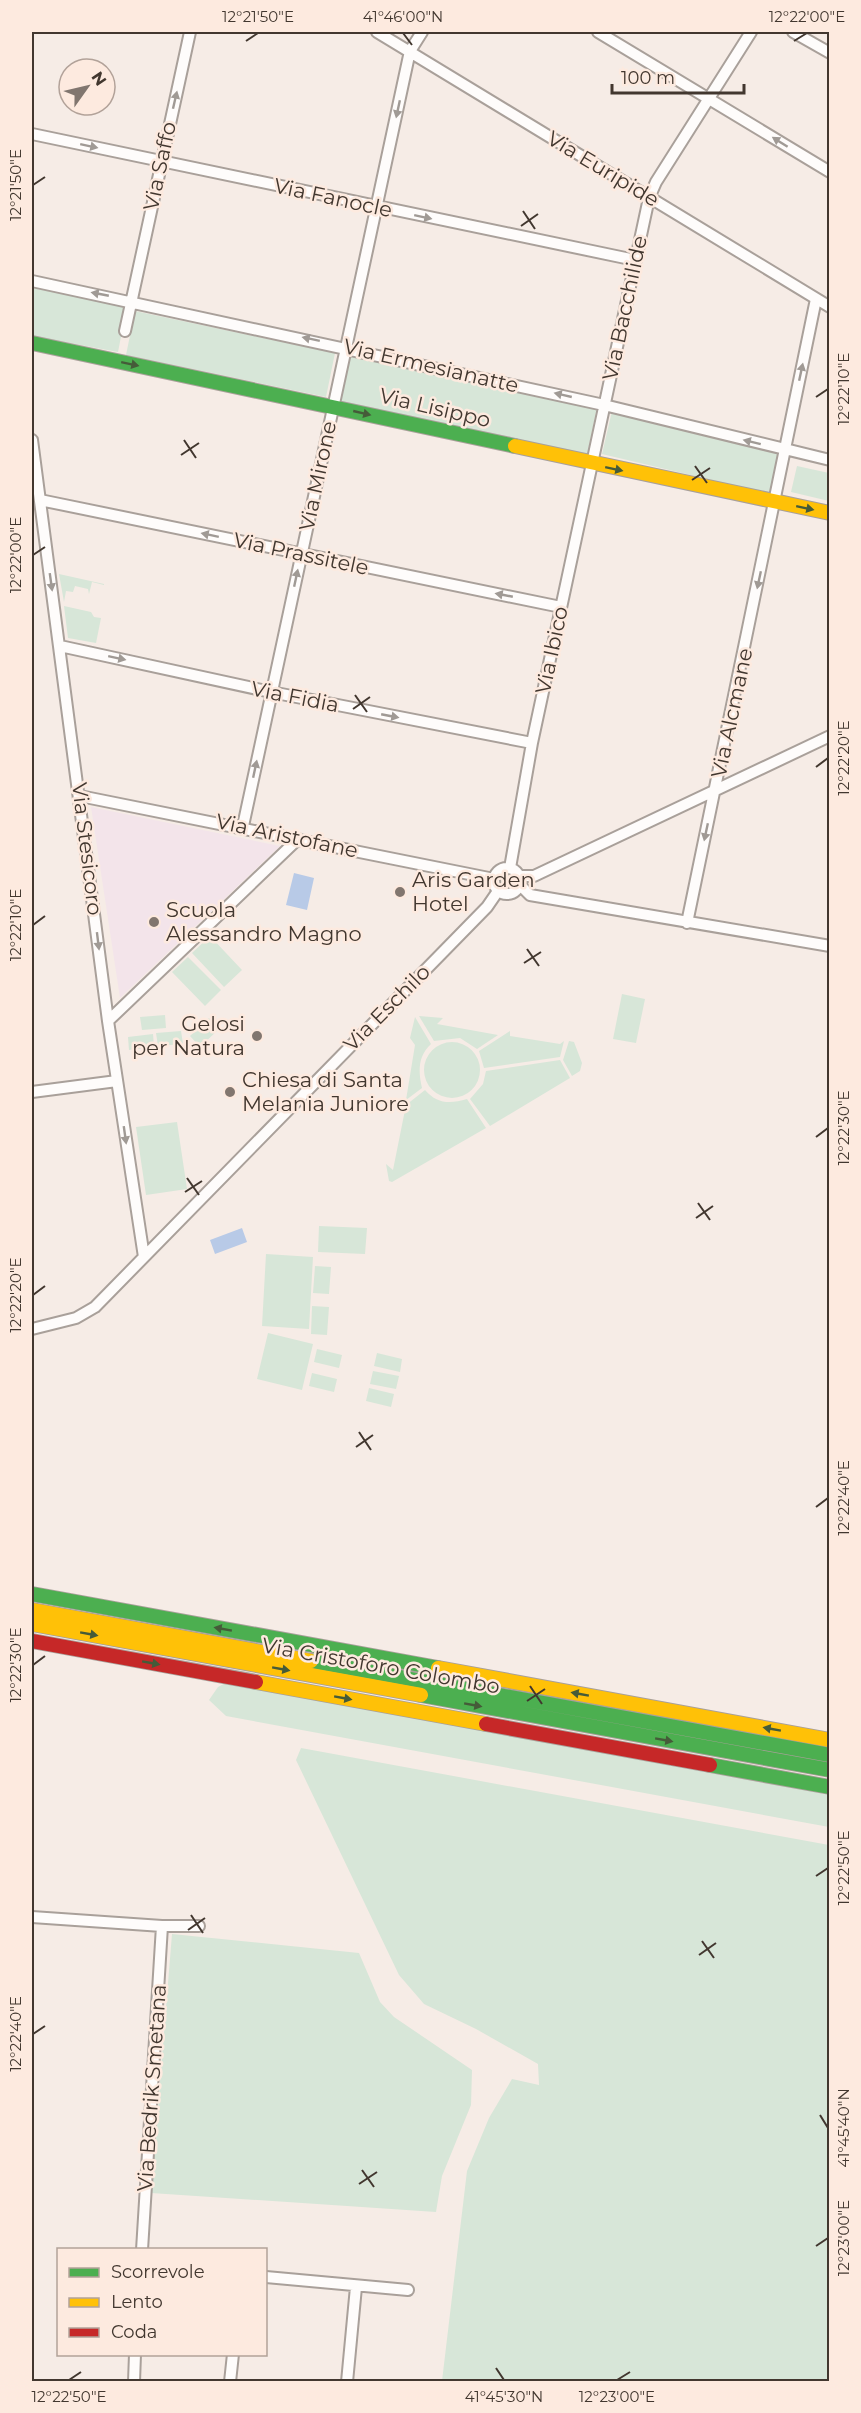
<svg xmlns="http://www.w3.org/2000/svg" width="861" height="2413" font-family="Montserrat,sans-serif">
<rect width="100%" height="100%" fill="#f6ece6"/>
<path fill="#f3e4ea" d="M91 807 280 846 120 998Z"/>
<path fill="#d7e6d8" d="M32 288 127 306 118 352 32 336Z
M135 311 335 353 326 397 126 355Z
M351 354 597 407 587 455 341 402Z
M612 411 780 452 770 494 602 454Z
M797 466 829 473V501L791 492Z
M59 574 104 584V585L92 582 89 594 88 589 75 586 73 592 66 591 64 602Z
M64 606 91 612 94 617 101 618 96 643 68 638Z
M496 881a10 10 0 1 1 20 0a10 10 0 1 1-20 0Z
M210 936 242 970 224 987 192 953Z
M188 957 221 990 205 1006 172 972Z
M622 994 645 999 636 1043 613 1039Z
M165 1015 166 1028 142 1030 140 1017Z
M419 1016 443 1018 437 1024 498 1035 477 1049 460 1038 434 1041Z
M415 1017 431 1044C418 1056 418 1071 422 1088L406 1100 415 1045 410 1038Z
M209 1018 219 1029 200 1047 190 1036Z
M181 1031 183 1044 158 1046 156 1033Z
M510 1031V1036L560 1044 564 1041 560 1057 484 1068 479 1051Z
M153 1034 154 1047 129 1050 128 1037Z
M569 1041 574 1042 582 1063 580 1071 572 1076 563 1060Z
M424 1070a28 28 0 1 1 56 0a28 28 0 1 1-56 0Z
M560 1060 570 1078 490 1126 470 1099 483 1084 486 1071Z
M425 1090C437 1104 450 1104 467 1099L486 1128 392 1182 389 1181 386 1164 393 1170 406 1105Z
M177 1122 187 1189 146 1195 136 1127Z
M319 1226 367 1228 365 1254 318 1252Z
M266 1254 313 1257 309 1329 262 1326Z
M315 1266 331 1267 329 1294 313 1293Z
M312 1306 329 1307 327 1335 311 1334Z
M268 1333 313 1344 302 1390 257 1379Z
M317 1349 342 1355 339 1368 314 1362Z
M377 1353 402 1359 400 1372 374 1366Z
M373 1371 399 1376 396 1389 370 1384Z
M312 1373 337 1379 334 1392 309 1386Z
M369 1388 394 1394 391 1407 366 1401Z
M229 1681 829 1793V1827L226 1716 209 1700 218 1687Z
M301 1748 829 1845V2381H442L467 2171 489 2118 512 2079 539 2085 538 2064 476 2029 424 2004 399 1975 296 1760Z
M172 1934 359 1953 380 2002 394 2017 472 2070 471 2105 442 2176 436 2212 151 2193Z"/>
<path fill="#b8cae7" d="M294 873 314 878 307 910 286 905Z
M242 1228 247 1242 215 1254 210 1240Z"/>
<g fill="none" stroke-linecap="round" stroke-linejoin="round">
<g stroke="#a9a09a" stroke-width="14">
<path id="street" d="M377 32 830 307
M598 32 830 172
M793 32 830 53
M32 134 635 260
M32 281 604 405 830 460
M125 331 190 32
M32 440 108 1021 144 1257
M40 500 561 607
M60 646 271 692 532 743
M80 796 494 879
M243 826 410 51 422 32
M494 881a13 13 0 1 1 26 0a13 13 0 1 1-26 0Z
M510 868 532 743 649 198 656 182 751 32
M519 876H534L830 736
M520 885 530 895 830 946
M687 923 816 299
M108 1021 298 839
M32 1092 117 1081
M32 1329 76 1318 95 1307 442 953 487 907 498 891
M32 1917 162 1926H199
M142 2250 162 1926
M266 2277 408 2290
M134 2382 135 2354
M230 2382 233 2354
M347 2382 356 2287"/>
</g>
<g stroke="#a9a09a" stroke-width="16">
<path id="fast" d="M32 343 515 446
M32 1594 438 1668
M311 1661 830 1755
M421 1695 830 1770
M710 1765 830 1787"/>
</g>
<g stroke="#a9a09a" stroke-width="16">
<path id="slow" d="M515 446 830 513
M32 1610 311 1661
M32 1624 421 1695
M438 1668 830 1740
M256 1682 486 1724"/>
</g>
<g stroke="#a9a09a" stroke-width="16">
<path id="jam" d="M32 1641 256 1682
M486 1724 710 1765"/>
</g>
<use href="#street" stroke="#fefcfb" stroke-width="10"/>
<use href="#fast" stroke="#4caf50" stroke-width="14"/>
<use href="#slow" stroke="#ffc107" stroke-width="14"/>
<use href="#jam" stroke="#c62828" stroke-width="14"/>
</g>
<defs><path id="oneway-solid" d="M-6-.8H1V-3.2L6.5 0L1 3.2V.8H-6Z" transform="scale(1.5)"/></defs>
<g fill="#a09a95">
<use href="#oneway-solid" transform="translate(175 100) rotate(-77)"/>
<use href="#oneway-solid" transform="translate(398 109) rotate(102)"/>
<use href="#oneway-solid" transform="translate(780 142) rotate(-148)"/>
<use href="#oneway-solid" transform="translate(89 146) rotate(12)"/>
<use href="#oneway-solid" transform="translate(423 217) rotate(12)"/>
<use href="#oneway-solid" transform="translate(100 294) rotate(-169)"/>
<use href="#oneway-solid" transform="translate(311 339) rotate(-168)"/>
<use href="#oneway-solid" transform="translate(801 372) rotate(-78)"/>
<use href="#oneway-solid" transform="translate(563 395) rotate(-167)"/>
<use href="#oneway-solid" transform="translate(752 442) rotate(-166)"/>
<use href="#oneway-solid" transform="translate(210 535) rotate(-168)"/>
<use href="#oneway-solid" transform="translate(296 578) rotate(-78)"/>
<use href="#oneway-solid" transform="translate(759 580) rotate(102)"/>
<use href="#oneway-solid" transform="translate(51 582) rotate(82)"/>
<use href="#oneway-solid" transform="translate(504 595) rotate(-169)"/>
<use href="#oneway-solid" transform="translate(117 658) rotate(12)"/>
<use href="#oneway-solid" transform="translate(390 716) rotate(11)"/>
<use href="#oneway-solid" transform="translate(255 769) rotate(-78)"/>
<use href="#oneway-solid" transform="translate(706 832) rotate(102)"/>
<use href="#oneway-solid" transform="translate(98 941) rotate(83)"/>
<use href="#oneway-solid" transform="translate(125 1135) rotate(82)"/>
</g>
<g fill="#455b39">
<use href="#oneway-solid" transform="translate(130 364) rotate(12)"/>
<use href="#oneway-solid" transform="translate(362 413) rotate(13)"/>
<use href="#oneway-solid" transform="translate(614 469) rotate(12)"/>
<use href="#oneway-solid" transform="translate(805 508) rotate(12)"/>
<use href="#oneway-solid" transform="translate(223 1629) rotate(-170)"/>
<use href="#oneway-solid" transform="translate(89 1634) rotate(10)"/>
<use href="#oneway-solid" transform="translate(151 1663) rotate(10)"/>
<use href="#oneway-solid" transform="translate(281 1669) rotate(10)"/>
<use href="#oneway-solid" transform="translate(580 1694) rotate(-170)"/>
<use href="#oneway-solid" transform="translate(343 1698) rotate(10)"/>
<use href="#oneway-solid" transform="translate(473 1705) rotate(10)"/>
<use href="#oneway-solid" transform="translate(772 1729) rotate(-170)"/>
<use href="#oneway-solid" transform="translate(664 1740) rotate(10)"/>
</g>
<path fill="none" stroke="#42372f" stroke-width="2" d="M403 33 412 45M246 41 258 33M794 41 807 33M33 185 45 177M523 211 535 229M521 226 538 214M816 397 828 389M184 440 196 458M181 455 199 443M695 466 707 483M692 480 710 468M33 555 45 547M355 695 367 712M353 709 370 697M816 767 828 758M33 925 45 916M527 949 539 966M524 963 541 952M816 1137 828 1128M187 1178 199 1195M185 1192 202 1181M698 1203 710 1220M696 1218 713 1206M33 1295 45 1286M359 1432 371 1450M356 1447 373 1435M816 1507 828 1498M33 1665 45 1656M530 1686 542 1704M527 1701 545 1689M816 1876 828 1868M191 1915 203 1933M188 1930 205 1918M702 1941 714 1958M699 1955 716 1943M33 2034 45 2026M820 2115 828 2128M362 2170 374 2187M359 2184 377 2172M816 2246 828 2238M496 2368 504 2380M69 2380 81 2372M617 2380 630 2372"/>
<g fill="#81766f" stroke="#fdeadf" stroke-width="2">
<circle cx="400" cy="892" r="6"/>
<circle cx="154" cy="922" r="6"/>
<circle cx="257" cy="1036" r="6"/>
<circle cx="230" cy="1092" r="6"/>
</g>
<g text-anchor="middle" stroke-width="5" stroke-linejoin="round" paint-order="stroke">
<g font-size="21" fill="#42372f" stroke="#fdeadf">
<text transform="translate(160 166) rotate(-78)" y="7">Via Saffo</text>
<text transform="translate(603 169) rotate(31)" y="7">Via Euripide</text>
<text transform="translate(333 198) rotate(12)" y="7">Via Fanocle</text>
<text transform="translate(625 308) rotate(-78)" y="7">Via Bacchilide</text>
<text transform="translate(431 366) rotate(13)" y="7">Via Ermesianatte</text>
<text transform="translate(435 408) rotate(13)" y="7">Via Lisippo</text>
<text transform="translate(318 476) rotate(-78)" y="7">Via Mirone</text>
<text transform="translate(301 554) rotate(12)" y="7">Via Prassitele</text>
<text transform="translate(552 650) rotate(-78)" y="7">Via Ibico</text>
<text transform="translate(295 697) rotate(11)" y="7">Via Fidia</text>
<text transform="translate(732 713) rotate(-78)" y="7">Via Alcmane</text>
<text transform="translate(287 836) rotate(12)" y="7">Via Aristofane</text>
<text transform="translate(87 849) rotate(83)" y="7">Via Stesicoro</text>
<text transform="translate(387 1008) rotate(-45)" y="7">Via Eschilo</text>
<text transform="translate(381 1666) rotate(10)" y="7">Via Cristoforo Colombo</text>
<text transform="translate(152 2088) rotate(-86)" y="7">Via Bedrik Smetana</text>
</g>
<g font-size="21" fill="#42372f" stroke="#fdeadf" text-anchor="start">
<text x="412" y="887">Aris Garden<tspan x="412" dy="24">Hotel</tspan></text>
<text x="166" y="917">Scuola<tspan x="166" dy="24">Alessandro Magno</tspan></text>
<text x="245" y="1031" text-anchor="end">Gelosi<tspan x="245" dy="24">per Natura</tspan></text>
<text x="242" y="1087">Chiesa di Santa<tspan x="242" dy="24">Melania Juniore</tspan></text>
</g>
</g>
<rect width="861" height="2413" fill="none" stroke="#fdeadf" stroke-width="66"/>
<rect x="57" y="2248" width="210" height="108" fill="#fdeadf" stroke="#b2a299" stroke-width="1.5"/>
<rect x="69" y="2268" width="30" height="9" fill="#4caf50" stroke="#b2a299" stroke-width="1.5"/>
<text x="111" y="2278" font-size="18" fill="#42372f">Scorrevole</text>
<rect x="69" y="2298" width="30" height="9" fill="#ffc107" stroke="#b2a299" stroke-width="1.5"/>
<text x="111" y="2308" font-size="18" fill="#42372f">Lento</text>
<rect x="69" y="2328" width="30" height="9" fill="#c62828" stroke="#b2a299" stroke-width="1.5"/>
<text x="111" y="2338" font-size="18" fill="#42372f">Coda</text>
<g transform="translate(87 87) rotate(56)"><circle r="28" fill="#fdeadf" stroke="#b2a299" stroke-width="1.5"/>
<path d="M0-4.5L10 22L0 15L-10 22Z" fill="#81766f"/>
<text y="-9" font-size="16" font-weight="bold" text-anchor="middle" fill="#42372f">N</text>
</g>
<path d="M612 84v9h132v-9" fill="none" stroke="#42372f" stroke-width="3"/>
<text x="621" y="84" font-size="18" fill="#42372f" stroke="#fdeadf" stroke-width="4.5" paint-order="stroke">100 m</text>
<rect x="33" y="33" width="795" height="2347" fill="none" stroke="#42372f" stroke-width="2"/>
<g font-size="15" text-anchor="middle" fill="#42372f">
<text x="258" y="22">12°21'50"E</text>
<text x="403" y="22">41°46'00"N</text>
<text x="807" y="22">12°22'00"E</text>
<text transform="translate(16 185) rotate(-90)" y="5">12°21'50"E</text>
<text transform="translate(844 389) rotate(-90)" y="5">12°22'10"E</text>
<text transform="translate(16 555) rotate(-90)" y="5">12°22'00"E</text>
<text transform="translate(844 758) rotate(-90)" y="5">12°22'20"E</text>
<text transform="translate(16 925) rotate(-90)" y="5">12°22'10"E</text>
<text transform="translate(844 1128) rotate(-90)" y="5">12°22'30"E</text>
<text transform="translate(16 1295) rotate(-90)" y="5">12°22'20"E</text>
<text transform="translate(844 1498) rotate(-90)" y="5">12°22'40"E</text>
<text transform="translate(16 1665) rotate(-90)" y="5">12°22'30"E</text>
<text transform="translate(844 1868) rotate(-90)" y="5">12°22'50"E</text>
<text transform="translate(16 2034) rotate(-90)" y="5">12°22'40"E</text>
<text transform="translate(844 2128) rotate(-90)" y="5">41°45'40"N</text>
<text transform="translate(844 2238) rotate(-90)" y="5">12°23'00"E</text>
<text x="69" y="2402">12°22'50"E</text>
<text x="504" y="2402">41°45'30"N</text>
<text x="617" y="2402">12°23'00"E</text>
</g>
</svg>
